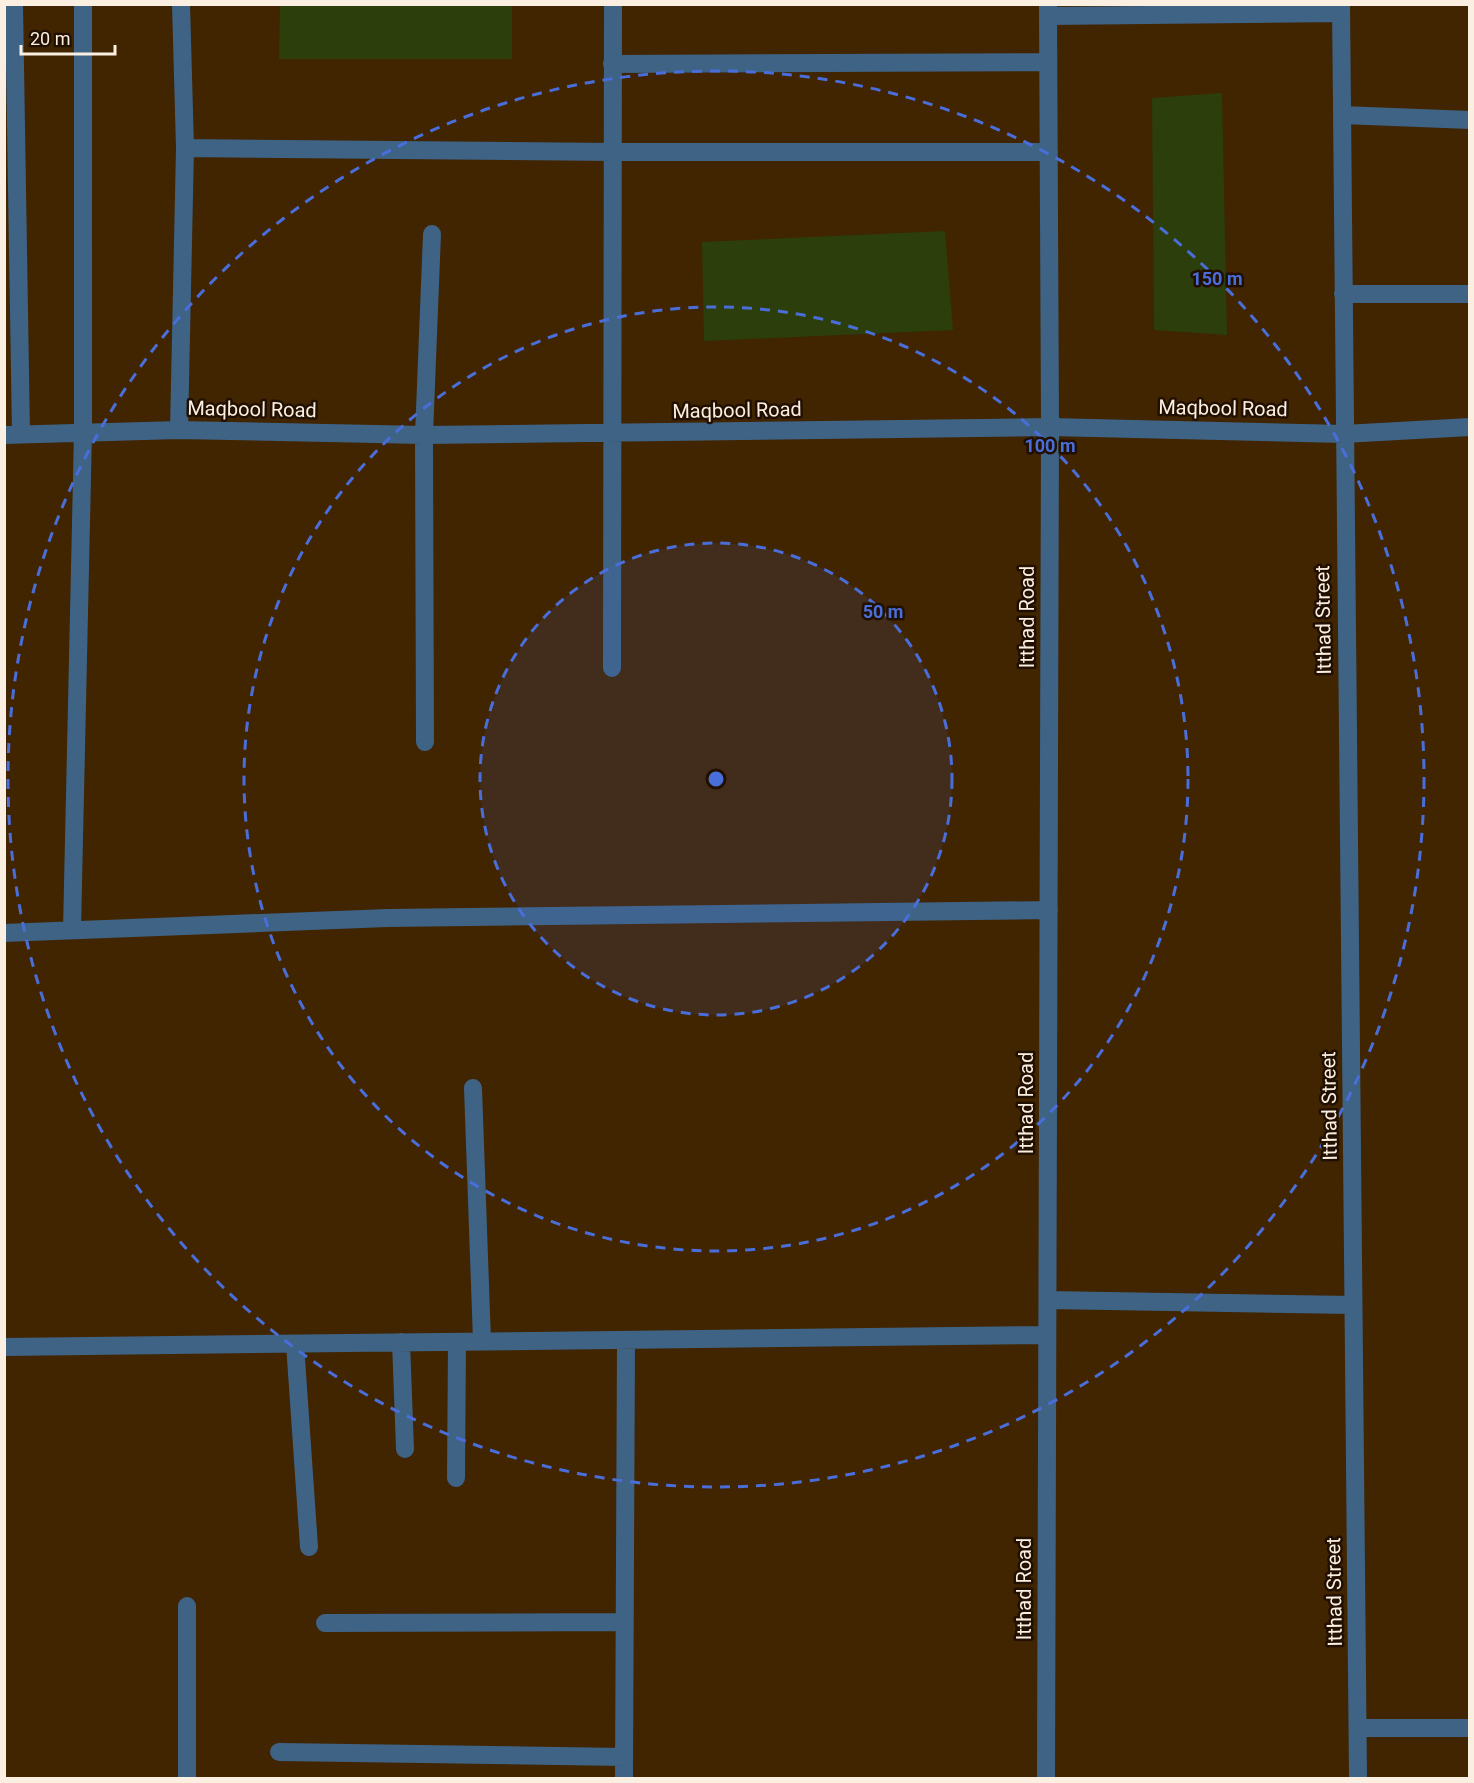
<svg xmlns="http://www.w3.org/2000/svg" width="1474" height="1783" font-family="Roboto,sans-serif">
<rect width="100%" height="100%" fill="#412400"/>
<path fill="#2c3e0c" d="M280 5H512V59H279Z
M1222 93 1227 335 1154 330 1152 98Z
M945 231 953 330 704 341 702 242Z"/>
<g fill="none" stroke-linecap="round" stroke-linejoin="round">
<path stroke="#3e6385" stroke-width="18" d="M14 4 21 434
M1341 4 1358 1778
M1048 16 1341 13
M612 64 1048 62
M1342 115 1470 120
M185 148 614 152H1049
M1343 294H1470
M179 430 185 148 181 4
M4 435 179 430 424 435 1050 427 1344 434 1470 427
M612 668 613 4
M425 742 424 435 432 234
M72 930 83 432V4
M4 933 387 918 1049 910
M473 1088 482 1341
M1048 1300 1353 1305
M401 1342 405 1449
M295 1344 309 1547
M4 1347 1047 1335
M456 1478 457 1342
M325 1623 624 1622
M1358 1728H1470
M279 1752 624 1757
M187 1778V1606
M624 1778 626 1340
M1046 1778 1050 427 1048 4"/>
</g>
<circle cx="716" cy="779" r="236" fill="#496eda" fill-opacity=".12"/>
<g fill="none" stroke="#496eda" stroke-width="3" stroke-dasharray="10 8">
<circle cx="716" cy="779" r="236"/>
<circle cx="716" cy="779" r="472"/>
<circle cx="716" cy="779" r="708"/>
</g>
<g text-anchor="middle" stroke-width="5" stroke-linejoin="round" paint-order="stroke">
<g font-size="20" fill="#fbefe2" stroke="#211000">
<text transform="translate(1223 408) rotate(1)" y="7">Maqbool Road</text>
<text transform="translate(252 409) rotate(1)" y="7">Maqbool Road</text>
<text transform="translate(737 410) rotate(-1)" y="7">Maqbool Road</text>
<text transform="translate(1027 617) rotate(-90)" y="7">Itthad Road</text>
<text transform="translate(1323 620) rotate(-91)" y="7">Itthad Street</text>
<text transform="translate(1026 1103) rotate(-90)" y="7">Itthad Road</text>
<text transform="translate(1329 1106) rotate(-91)" y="7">Itthad Street</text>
<text transform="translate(1024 1589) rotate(-90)" y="7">Itthad Road</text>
<text transform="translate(1334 1592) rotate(-91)" y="7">Itthad Street</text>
</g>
</g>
<circle cx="716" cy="779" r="9" fill="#496eda" stroke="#211000" stroke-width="3"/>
<g font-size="18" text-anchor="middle" font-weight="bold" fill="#496eda" stroke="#211000" stroke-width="5" stroke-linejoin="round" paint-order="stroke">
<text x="1217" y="285">150 m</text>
<text x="1050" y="452">100 m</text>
<text x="883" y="618">50 m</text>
</g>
<rect width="1474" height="1783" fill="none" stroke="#fbefe2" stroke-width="12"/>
<path d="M21 45v9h94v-9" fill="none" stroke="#fbefe2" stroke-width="3"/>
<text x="30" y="45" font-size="18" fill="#fbefe2" stroke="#211000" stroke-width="4.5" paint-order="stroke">20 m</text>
</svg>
